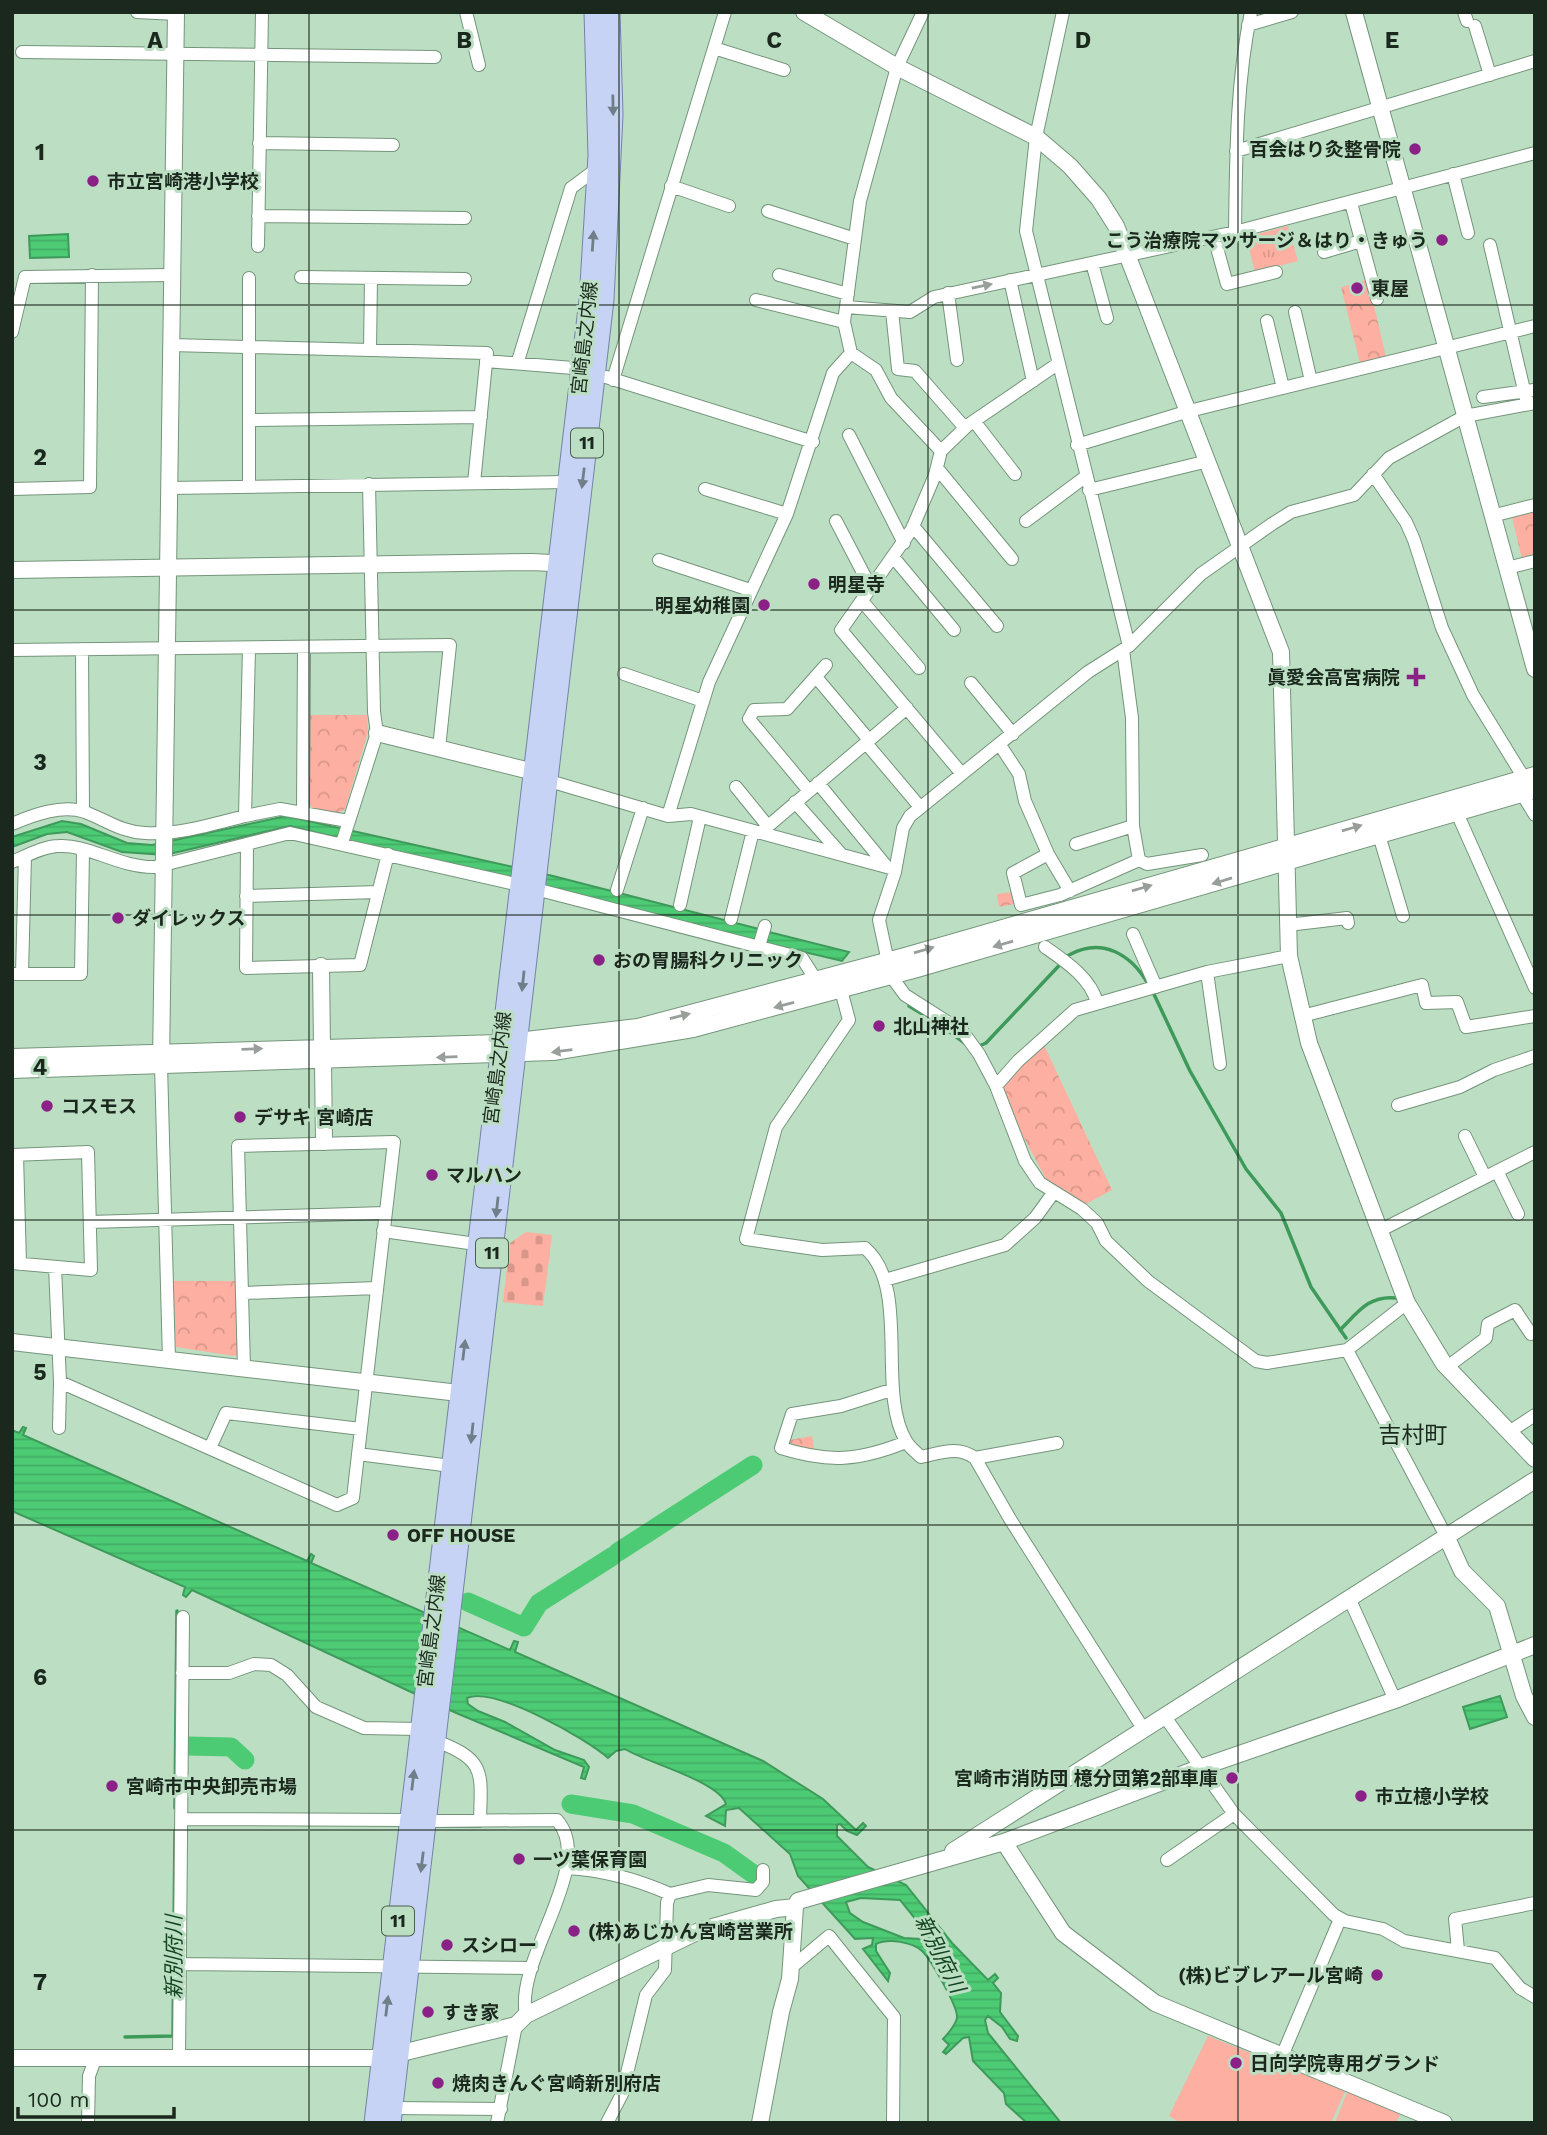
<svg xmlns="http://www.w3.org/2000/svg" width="1547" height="2135" font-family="'Work Sans','Noto Sans JP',sans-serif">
<defs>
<pattern id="grass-tufts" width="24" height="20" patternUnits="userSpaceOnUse" patternTransform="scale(1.75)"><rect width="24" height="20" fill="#fdafa1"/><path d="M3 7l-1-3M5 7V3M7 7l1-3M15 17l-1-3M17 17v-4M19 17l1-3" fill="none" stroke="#d8978a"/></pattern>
<pattern id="cemetery-stones" width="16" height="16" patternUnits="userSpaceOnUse" patternTransform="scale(1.75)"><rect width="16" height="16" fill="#fdafa1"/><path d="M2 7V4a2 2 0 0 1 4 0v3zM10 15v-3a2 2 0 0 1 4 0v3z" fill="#d8978a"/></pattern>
<pattern id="park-crowns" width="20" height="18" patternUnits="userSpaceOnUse" patternTransform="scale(1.75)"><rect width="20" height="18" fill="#fdafa1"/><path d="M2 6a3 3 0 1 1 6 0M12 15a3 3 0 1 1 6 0" fill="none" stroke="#d8978a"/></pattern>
<pattern id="water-rules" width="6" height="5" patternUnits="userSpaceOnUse" patternTransform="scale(1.75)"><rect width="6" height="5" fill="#4dcb74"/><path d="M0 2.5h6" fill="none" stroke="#43ae64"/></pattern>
</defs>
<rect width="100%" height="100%" fill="#bcdec2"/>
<path fill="url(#grass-tufts)" d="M1288 226 1298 261 1255 272 1246 237Z"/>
<path fill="url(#cemetery-stones)" d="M526 1232 552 1235 543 1306 503 1302 510 1243Z"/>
<path fill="url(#park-crowns)" d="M1368 280 1386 357 1360 363 1341 287Z
M1535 511V556L1522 559 1512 517Z
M310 715H367L368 732 345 809 338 814 312 808 309 803Z
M1012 892 1014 904 999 907 997 894Z
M1043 1043 1112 1190 1086 1204 1046 1179 1017 1125 1003 1087 1013 1071Z
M173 1281H238L239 1354 234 1356 176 1347Z
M812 1436 815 1454 790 1443V1440Z"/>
<path fill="#fdafa1" d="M1208 2036 1345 2091 1331 2123H1181L1169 2116Z
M1348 2090 1402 2110 1396 2123H1335Z"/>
<path fill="url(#water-rules)" stroke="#3e9a5a" stroke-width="2" fill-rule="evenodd" d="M68 234 69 257 30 258 29 236Z
M286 816 553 876 763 930 760 942 290 826 165 855 122 852 67 832 47 834 12 847V837L62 821 81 824 127 843 152 845Z
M765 931 849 952 842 961 762 942Z
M23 1427 26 1428 23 1435 307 1561 311 1554 314 1556 311 1563 510 1650 514 1641 518 1642 515 1652 763 1761 823 1799 856 1830 863 1823 866 1826 857 1835 847 1831 840 1824 837 1825V1836L868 1867 906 1885 953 1944 988 1980 995 1974 998 1978 993 1983 1001 1993 1000 2012 1018 2036 1017 2041 1010 2039 1002 2027 988 2016 985 2020 988 2033 1061 2123H1027L1006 2104 1004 2093 973 2061 969 2037 963 2038 946 2054 943 2052 949 2045 943 2039C947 2035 957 2023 957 2017 958 2007 930 1958 922 1951 912 1942 889 1938 876 1944V1951L890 1973 888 1981 863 1949 872 1945 873 1938 855 1939 798 1876 790 1854 739 1808 726 1810 725 1826 706 1816 726 1804C719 1781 647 1763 625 1749L616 1751 608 1758C587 1739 494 1686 467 1698L468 1704 478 1711 505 1722 555 1750 584 1760 589 1767 585 1779 581 1778 584 1767 454 1712 192 1590 186 1597 183 1595 185 1587 12 1511V1430L19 1433ZM861 1898 900 1900 916 1920 921 1939 904 1938 863 1922 850 1913 846 1902Z
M1500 1696 1507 1717 1470 1729 1463 1707Z"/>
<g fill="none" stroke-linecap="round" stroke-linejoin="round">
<path stroke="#3e9a5a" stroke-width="3.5" d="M1152 990 1190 1071 1246 1169 1281 1213 1311 1287 1346 1338
M909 1006 924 1015
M931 1018 970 1047
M977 1047 986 1043 1069 955C1102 937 1131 954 1148 984
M1340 1330C1358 1312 1369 1295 1396 1298
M175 1808 177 1611
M125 2037 173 2036 175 1831"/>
<path stroke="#4dcb74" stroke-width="19" d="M618 1552 753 1465
M468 1602 524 1627 539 1603 613 1556
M188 1746 231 1747 245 1760
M571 1804 633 1814 724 1853 756 1876"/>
<g stroke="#74957b" stroke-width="14">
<path id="minor" d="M137 12 176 14
M466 12 479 65
M923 12 897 67 860 201 844 322 851 353 876 370 891 398 941 451
M1063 12 1036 137 1026 231 1129 646
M1464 12 1467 21
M1248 25 1292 12
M1475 26 1490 75
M714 48 784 70
M22 52 435 57
M259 143 393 145
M1236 151 1535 61
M1453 174 1468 233
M671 186 729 206
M1351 203 1377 299
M768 211 855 239
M258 216 465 218
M1235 232C1236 159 1236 84 1251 12
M1214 237 1227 284 1276 272
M1490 245 1527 403
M258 246 262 12
M1324 252 1361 241
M1092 263 1107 318
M779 275 848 294
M301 277 465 279
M1010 280 1033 381
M948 293 957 360
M756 300 844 322
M846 307 910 312 934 297 1235 232 1535 153
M892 311 898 369 915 371 965 428
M1295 312 1311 381
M1267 321 1283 388
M12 332 25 277 172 275
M171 345 487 353 474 483
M370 350 371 278
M486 361 586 369
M518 361 571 188 598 168
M606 377 813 442
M613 380 725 12
M1483 397 1534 390
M249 420 481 417
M974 421 1015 474
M849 435 904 543
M1077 445 1189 411 1535 326
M937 468 1012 559
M1373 474 1406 522 1414 540 1442 628 1473 695 1524 778
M249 486V278
M169 488 567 482
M12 489 90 487 92 275
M705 489 787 514
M1089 490 1208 461
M1492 516 1535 505
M836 521 871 588
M1026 521 1085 477
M913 526 997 626
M894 558 954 630
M659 560 750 590
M1507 568 1535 561
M862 601 919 668
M249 648 245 816 280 809 348 821
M82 649 83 811
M12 650 450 645 439 748
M1123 650 1132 718 1133 826 1139 860 1147 864 1202 855
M624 674 703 701
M816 677 869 740
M971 683 1013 734
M866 743 920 807
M1000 745 1019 774 1025 801 1048 854 1070 891
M962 774 841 630 912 529 935 475 941 451 968 425 1056 365
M546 780 668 816 691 814 894 869
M818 783 887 867
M736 787 767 825
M809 791 749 719 754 710 787 709 826 665
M1522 794 1535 815
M795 802 841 854
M303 811 304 649
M1457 813 1535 988
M668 816 709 682 787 514 833 373 851 353
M12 824C33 815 62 804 85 812 106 820 121 832 145 833 179 835 213 824 245 816
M760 833 907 708
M1379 835 1403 916
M342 843 377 733 374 712 369 484
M1076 844 1133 826
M247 846 246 968 360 965 388 854
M1048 854 1013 873 1021 905 1060 895 1139 860
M12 862C26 856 44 846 59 846 88 844 120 868 155 867L290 833 520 885 802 958 816 980
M617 890 643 808
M246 896 378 892
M680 905 700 817
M731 919 753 831
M1288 925 1347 918 1348 923
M1133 934 1156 987
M759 946 765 926
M1045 947C1065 961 1091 978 1097 1003
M1207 972 1220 1064
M12 974H81L83 851
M22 974 25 856
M841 990 849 1020 776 1127 746 1239 822 1250 865 1248C911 1287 876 1391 906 1441 909 1447 916 1452 921 1457 940 1453 958 1445 975 1458L1010 1519 1144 1730
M1302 1016 1422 985 1426 1003 1457 1002 1466 1027 1535 1016
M161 1065 169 1360
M996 1086 1018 1061 1075 1010 1207 972 1289 956
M1398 1105 1460 1087 1494 1070 1535 1056
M1465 1136 1485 1177
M12 1155 88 1152 91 1270 12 1263
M17 1155 20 1264
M1497 1171 1518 1214
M90 1222 385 1213
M383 1231 476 1244
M1379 1231 1535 1152
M55 1267 60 1382 337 1505 353 1498 394 1142 238 1146 244 1368
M885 1280 1005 1245 1035 1218 1054 1192
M244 1293 377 1288
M1407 1303 1347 1350 1267 1363 1256 1361 1148 1281 1106 1241 1097 1223 1082 1209 1040 1183 1025 1161 996 1086 979 1054 963 1032 905 995 891 976 879 920 895 872 903 828 910 816 1088 672 1129 646 1201 574 1272 524 1291 512 1354 495 1389 458 1465 416 1535 403
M1347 1350 1447 1538
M1447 1367 1486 1338 1488 1324 1515 1310 1531 1334
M891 1390 841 1406 792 1414 781 1448C829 1463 859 1461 906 1442
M59 1428 60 1382
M1509 1432 1535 1415
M210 1448 226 1413 361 1429
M358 1454 451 1466
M975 1458 1057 1443
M1350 1600 1395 1700
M182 1673H229L254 1664 271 1665 287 1675 316 1707 364 1728 419 1729
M1165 1717 1234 1814 1334 1915 1345 1921 1383 1929 1404 1941 1495 1958 1520 1988 1535 1997
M436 1741C487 1760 481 1773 480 1821
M181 1819 409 1820
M427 1821 557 1820C597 1866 514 1959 526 2015
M1167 1860 1234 1814
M567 1868C604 1870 636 1879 670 1894L667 1903 665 1970 646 1995 622 2094 607 2123
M670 1894 708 1885 756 1890 763 1882V1870
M1458 1950 1455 1919 1535 1903
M179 1964 532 1968
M792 1967 829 1936 894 2017 893 2123
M1282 2056 1340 1919
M179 2058 183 1617
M393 2108 501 2109
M88 2123 89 2076 96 2057
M497 2123 516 2025"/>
</g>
<g stroke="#74957b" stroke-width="18">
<path id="tertiary" d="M804 12 897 67 1036 137 1070 166 1099 199 1116 226 1281 652 1289 956 1309 1043 1407 1303 1444 1364 1535 1459
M1354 12 1535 669
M12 570 532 562 570 564
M377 733 534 772
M321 966 322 1047
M12 1057 500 1043 638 1027 905 956 1535 775
M323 1061 324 1142
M161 1063 176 12
M12 1070 553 1052 693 1029 917 969 1535 790
M12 1342 459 1393
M1447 1538 1462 1571 1497 1606 1524 1696 1535 1717
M1004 1842 1063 1933 1155 2003 1444 2123
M953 1851 1535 1480
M12 2058H381L516 2025 526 2015 699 1931 776 1909 795 1907 798 1901 1004 1842 1199 1768 1395 1700 1535 1645
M760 2123 781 2012 790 1979 795 1907"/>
</g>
<g stroke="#7284a6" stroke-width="21">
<path id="primary" d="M374 2123 589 300 598 156 594 12
M391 2123 604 300 613 115 610 12"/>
</g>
<use href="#minor" stroke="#fff" stroke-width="12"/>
<use href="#tertiary" stroke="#fff" stroke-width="16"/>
<use href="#primary" stroke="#c7d3f5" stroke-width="19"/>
</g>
<defs><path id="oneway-solid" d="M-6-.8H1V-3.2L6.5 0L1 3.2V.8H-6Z" transform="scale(1.75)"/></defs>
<g fill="#707e89">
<use href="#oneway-solid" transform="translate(613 105) rotate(89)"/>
<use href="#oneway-solid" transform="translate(593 241) rotate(-86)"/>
<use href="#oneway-solid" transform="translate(583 478) rotate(97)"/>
<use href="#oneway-solid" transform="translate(523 981) rotate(96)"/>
<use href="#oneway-solid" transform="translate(497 1207) rotate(96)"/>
<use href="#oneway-solid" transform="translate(464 1350) rotate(-83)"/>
<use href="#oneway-solid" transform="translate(472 1433) rotate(96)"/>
<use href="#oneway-solid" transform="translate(413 1780) rotate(-83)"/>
<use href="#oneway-solid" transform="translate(422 1862) rotate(97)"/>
<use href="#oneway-solid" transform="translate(387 2006) rotate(-83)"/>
</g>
<g fill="#989e99">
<use href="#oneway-solid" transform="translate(982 286) rotate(-12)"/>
<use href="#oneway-solid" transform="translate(1352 828) rotate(-16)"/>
<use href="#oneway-solid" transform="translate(1222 881) rotate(163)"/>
<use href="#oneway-solid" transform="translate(1142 888) rotate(-16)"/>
<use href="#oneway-solid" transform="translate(1003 944) rotate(164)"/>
<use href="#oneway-solid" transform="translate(924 950) rotate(-16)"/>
<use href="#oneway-solid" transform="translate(784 1005) rotate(165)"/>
<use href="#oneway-solid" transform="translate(680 1016) rotate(-14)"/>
<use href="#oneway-solid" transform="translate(252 1049) rotate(-2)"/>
<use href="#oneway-solid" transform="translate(562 1051) rotate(173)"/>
<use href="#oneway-solid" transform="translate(447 1057) rotate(178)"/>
</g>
<path fill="none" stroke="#1a281d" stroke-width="2" stroke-opacity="0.55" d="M309 12V2123M619 12V2123M928 12V2123M1238 12V2123M12 305H1535M12 610H1535M12 915H1535M12 1220H1535M12 1525H1535M12 1830H1535"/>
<g fill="#8b2186" stroke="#bcdec2" stroke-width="2.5">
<circle cx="1415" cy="149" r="7"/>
<circle cx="93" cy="181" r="7"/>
<circle cx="1442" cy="240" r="7"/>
<circle cx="1357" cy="288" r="7"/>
<circle cx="814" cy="584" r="7"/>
<circle cx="764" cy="605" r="7"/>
<path d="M1412.5 666.5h7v7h7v7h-7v7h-7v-7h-7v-7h7z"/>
<circle cx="118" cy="918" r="7"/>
<circle cx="599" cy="960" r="7"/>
<circle cx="879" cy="1026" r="7"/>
<circle cx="47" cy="1106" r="7"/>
<circle cx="240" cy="1117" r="7"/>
<circle cx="432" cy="1175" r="7"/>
<circle cx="393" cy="1535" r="7"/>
<circle cx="1232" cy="1778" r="7"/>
<circle cx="112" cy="1786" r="7"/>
<circle cx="1361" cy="1796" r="7"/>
<circle cx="519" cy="1859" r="7"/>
<circle cx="574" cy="1931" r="7"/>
<circle cx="447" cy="1945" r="7"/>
<circle cx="1377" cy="1975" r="7"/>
<circle cx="428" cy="2012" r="7"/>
<circle cx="1236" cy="2063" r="7"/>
<circle cx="438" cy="2083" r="7"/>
</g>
<g text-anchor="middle" stroke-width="6" stroke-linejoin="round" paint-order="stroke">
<g fill="#bcdec2" stroke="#4b5f4e" stroke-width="2">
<rect x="571" y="428.5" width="32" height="29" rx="5"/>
<rect x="476" y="1238.5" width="32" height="29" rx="5"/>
<rect x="382" y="1906.5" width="32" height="29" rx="5"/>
</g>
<g font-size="18" font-weight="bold" fill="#1a281d">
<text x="587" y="449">11</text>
<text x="492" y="1259">11</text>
<text x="398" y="1927">11</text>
</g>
<g font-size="19" font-weight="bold" fill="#1a281d" stroke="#bcdec2" text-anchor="start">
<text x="1401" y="156" text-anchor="end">百会はり灸整骨院</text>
<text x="107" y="188">市立宮崎港小学校</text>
<text x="1428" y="247" text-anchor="end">こう治療院マッサージ＆はり・きゅう</text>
<text x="1371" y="295">東屋</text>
<text x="828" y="591">明星寺</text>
<text x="750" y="612" text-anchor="end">明星幼稚園</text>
<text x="1400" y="684" text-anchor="end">眞愛会高宮病院</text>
<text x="132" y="925">ダイレックス</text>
<text x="613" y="967">おの胃腸科クリニック</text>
<text x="893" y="1033">北山神社</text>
<text x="61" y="1113">コスモス</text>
<text x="254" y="1124">デサキ 宮崎店</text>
<text x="446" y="1182">マルハン</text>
<text x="407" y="1542">OFF HOUSE</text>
<text x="1218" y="1785" text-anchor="end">宮崎市消防団 檍分団第2部車庫</text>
<text x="126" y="1793">宮崎市中央卸売市場</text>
<text x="1375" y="1803">市立檍小学校</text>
<text x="533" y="1866">一ツ葉保育園</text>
<text x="588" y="1938">(株)あじかん宮崎営業所</text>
<text x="461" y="1952">スシロー</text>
<text x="1363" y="1982" text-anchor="end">(株)ビブレアール宮崎</text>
<text x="442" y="2019">すき家</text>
<text x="1250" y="2070">日向学院専用グランド</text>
<text x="452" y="2090">焼肉きんぐ宮崎新別府店</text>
</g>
<g font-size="19" fill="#1a281d" stroke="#bcdec2">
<text transform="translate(584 338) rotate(-84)" y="7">宮崎島之内線</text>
<text transform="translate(497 1068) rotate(-83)" y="7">宮崎島之内線</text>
<text transform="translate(431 1631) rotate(-83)" y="7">宮崎島之内線</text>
</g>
<g font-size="21" font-style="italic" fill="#124421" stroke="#bcdec2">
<text transform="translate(940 1954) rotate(63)" y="7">新別府川</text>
<text transform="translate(174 1957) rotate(-90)" y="7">新別府川</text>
</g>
<g font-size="23" fill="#1a281d" stroke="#bcdec2">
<text x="1413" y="1443">吉村町</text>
</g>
</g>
<g font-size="23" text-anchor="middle" font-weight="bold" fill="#1a281d" stroke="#bcdec2" stroke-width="6" stroke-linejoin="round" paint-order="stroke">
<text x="155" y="48">A</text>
<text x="464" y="48">B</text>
<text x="774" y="48">C</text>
<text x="1083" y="48">D</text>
<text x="1392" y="48">E</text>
<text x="40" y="160">1</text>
<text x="40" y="465">2</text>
<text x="40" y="770">3</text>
<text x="40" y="1075">4</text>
<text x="40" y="1380">5</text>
<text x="40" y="1685">6</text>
<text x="40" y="1990">7</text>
</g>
<rect width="1547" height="2135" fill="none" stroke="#1a281d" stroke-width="28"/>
<path d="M18 2107v10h156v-10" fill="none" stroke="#1a281d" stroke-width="3.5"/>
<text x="28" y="2107" font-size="21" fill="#1a281d" stroke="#bcdec2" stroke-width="5" paint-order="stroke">100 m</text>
</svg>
